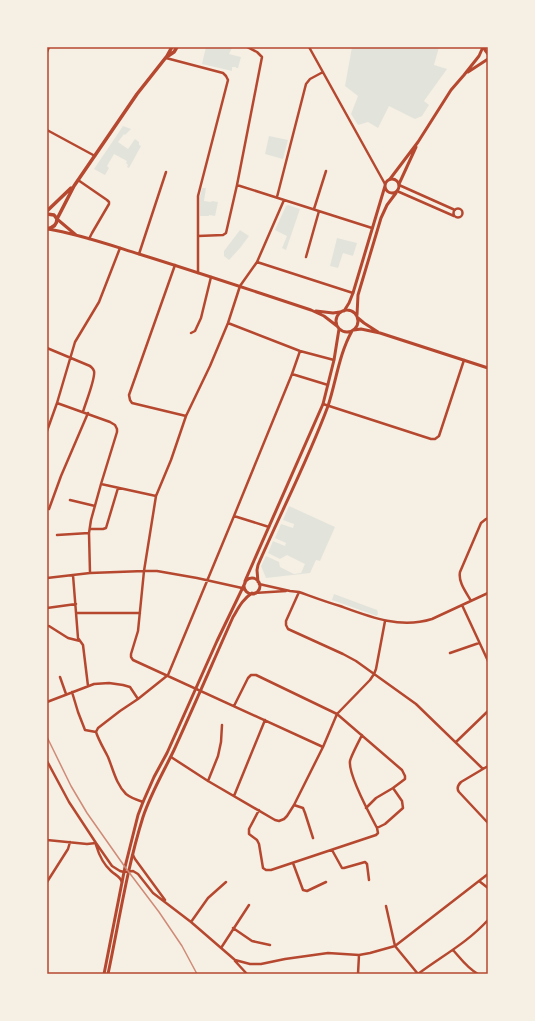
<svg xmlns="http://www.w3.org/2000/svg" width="535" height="1021" font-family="'Crimson Pro',serif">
<rect width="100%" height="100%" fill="#f6efe4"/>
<path fill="#e2e4dc" d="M206 47 232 48 229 54 241 57 238 68H236V67H232V71L202 64Z
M352 47H439L434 65 447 69 424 101 429 105 422 116 415 119 389 106 378 128 368 122 358 125 351 114 358 96 345 86Z
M123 126 131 129 125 135 124 134 118 142 128 149 135 139 139 142V145L141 146 129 168 127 167 128 165 126 163 127 161 114 154 107 166 109 168 105 175 94 169Z
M269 136 288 140 283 159 265 154Z
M202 188H206L204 201 211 202 212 201 218 202 215 216 209 215V216H200V196Z
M288 205 300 209 286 250 282 248 287 236 275 230 286 206Z
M240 230 249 236 240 248 229 260 224 256V251Z
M337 238 357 243 353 256 343 253 338 268 330 266Z
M289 506 335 527 320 561 316 560 310 573 266 578 261 566 266 556 279 562 280 567 294 574 301 573 305 564 287 555 280 559 268 553 273 541 285 546 286 543 275 538 281 524 293 528 294 524 283 520Z
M334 594 377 610 378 613 377 616 332 600Z"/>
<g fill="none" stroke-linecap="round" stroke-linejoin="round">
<path stroke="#b5482f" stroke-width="2.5" d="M309 47 385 184
M47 52 49 47
M166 58 223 73 226 76 228 80 198 196V273
M47 130 95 156
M78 180 107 200 109 202V204L92 233 89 239
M237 185 372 228
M399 185 455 210
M397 191 454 216
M277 197 306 84 310 79 323 72
M284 200 257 262 353 293
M453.5 213a4.5 4.5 0 1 1 9 0a4.5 4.5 0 1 1-9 0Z
M314 209 326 171
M198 236 223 235 226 233 237 185 262 57 257 52 247 47
M139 254 166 172
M306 257 319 211
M257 262 240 286 228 323 210 366 186 416 171 460 156 496 144 571 138 631 131 654V657L133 660 323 747
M175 265 129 395 130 400 132 403 186 416
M228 323 300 351 334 360
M191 333 195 331 201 318 211 277
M47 348 90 366C92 368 93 368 94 371 96 378 85 404 83 412
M292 374 300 351
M57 403 110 422 115 425 117 429V432L101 484 156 496
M323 404 431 439H435L439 436 464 360
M47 431 57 403 75 342 99 302 120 248
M70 500 95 506
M49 509 61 476 88 413
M234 516 269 527
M90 529H103L106 528 118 488
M57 535 89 533
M90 573 89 533 91 520 101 484
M73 575 78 638 83 645 88 686
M47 578 90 573 144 571H157L197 578 242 588 245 590
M259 584 290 591 299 592C313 597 326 602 340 606 370 617 400 629 432 619L488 593
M299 592 286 621V625L288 629 343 654 356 661 416 704 483 769
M254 593 286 591
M471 601C466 592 458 582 460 572L481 523 486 519 488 518
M462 605 488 661
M47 608 76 604
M76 613H140
M49 626 68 638 80 641
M450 653 479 643
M60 677 66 694
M72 692 78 712 85 730 96 732
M47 702 94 684 109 683 123 685 130 687 138 699
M234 706 248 678 251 675H256L337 714 402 770 405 776V779L393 788 402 801 403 808 385 824 377 828 378 833 376 835 271 870H266L263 868 259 844 257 840 249 834V829L259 810
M362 735C359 741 351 756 350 761 348 774 370 815 377 828
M456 742 488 711
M171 757 208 781 275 820 279 821 284 819 287 816 294 805 323 747 337 714 370 680 374 674 376 669 385 621
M47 761 69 802 96 843 112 866 120 871 124 872 133 871 138 874 153 893 191 922 235 960 250 964H261L285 959 328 953 359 955 370 953 395 946 488 874
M488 766 461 782C458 785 456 788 459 792L488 823
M208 781 218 756 221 742 222 725
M234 796 265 720
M143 802C137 800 131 798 126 794 116 784 113 769 108 757 104 749 99 741 96 732L98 728 120 711 138 699 168 675 234 516 292 374 328 385
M294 805 303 808 305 813 313 838
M366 808 376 798 393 788
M47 840 87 844 96 843
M96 845C99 855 103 864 111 871 115 875 120 876 122 882
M332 850 342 868H344L365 862 367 864 369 880
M133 855 135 859 165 900
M293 863 303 890 307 891 326 882
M479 881 488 888
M47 882 68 849 70 842
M386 906 395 946 418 974
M191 922 208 898 226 882
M233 928 252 941 270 945
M221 948 249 905
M453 950C461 959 468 969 478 974
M235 961 247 974
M358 974 359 955
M418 974C442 956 467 943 488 920"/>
<path stroke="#b5482f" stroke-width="3" d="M484 47 485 50 488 54
M468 72 488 59
M385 186a7 7 0 1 1 14 0a7 7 0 1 1-14 0Z
M390 179 418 142 451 90 464 75 479 56 483 47
M399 184 416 147
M57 219 76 235
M48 229C79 234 110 245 139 254 197 272 254 291 311 310L324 316 337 326
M336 321a11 11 0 1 1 22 0a11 11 0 1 1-22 0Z
M316 311 333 313 340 312
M344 311 349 303 353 293 385 186
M357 315 358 295 381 218 387 205 396 193
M358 318 364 323 378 332
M354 330 361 329 380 333 488 368
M244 586a8 8 0 1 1 16 0a8 8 0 1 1-16 0Z
M245 581 323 404 334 360 339 329
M258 582 257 570 258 565C281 512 308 460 328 406 336 382 339 354 352 331
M104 974 125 867 138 815 143 802 154 777 167 753 217 641 245 583
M108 974C119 922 127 868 143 817 151 793 163 773 174 750 194 706 213 662 233 617 239 607 242 600 252 593"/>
<path stroke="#b5482f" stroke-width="3.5" d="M168 56 174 52 177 47
M47 211 71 188
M47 214 54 215 57 219C57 225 52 228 47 229
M57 219 74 186 137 94 167 56 172 47"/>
<path stroke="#cf8b77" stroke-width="1.5" d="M47 737 71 786 87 813 125 867 159 912 182 946 197 974"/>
</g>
<rect width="535" height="1021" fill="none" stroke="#f6efe4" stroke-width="96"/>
<rect x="48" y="48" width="439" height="925" fill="none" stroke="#b5482f" stroke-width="1.5"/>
</svg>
